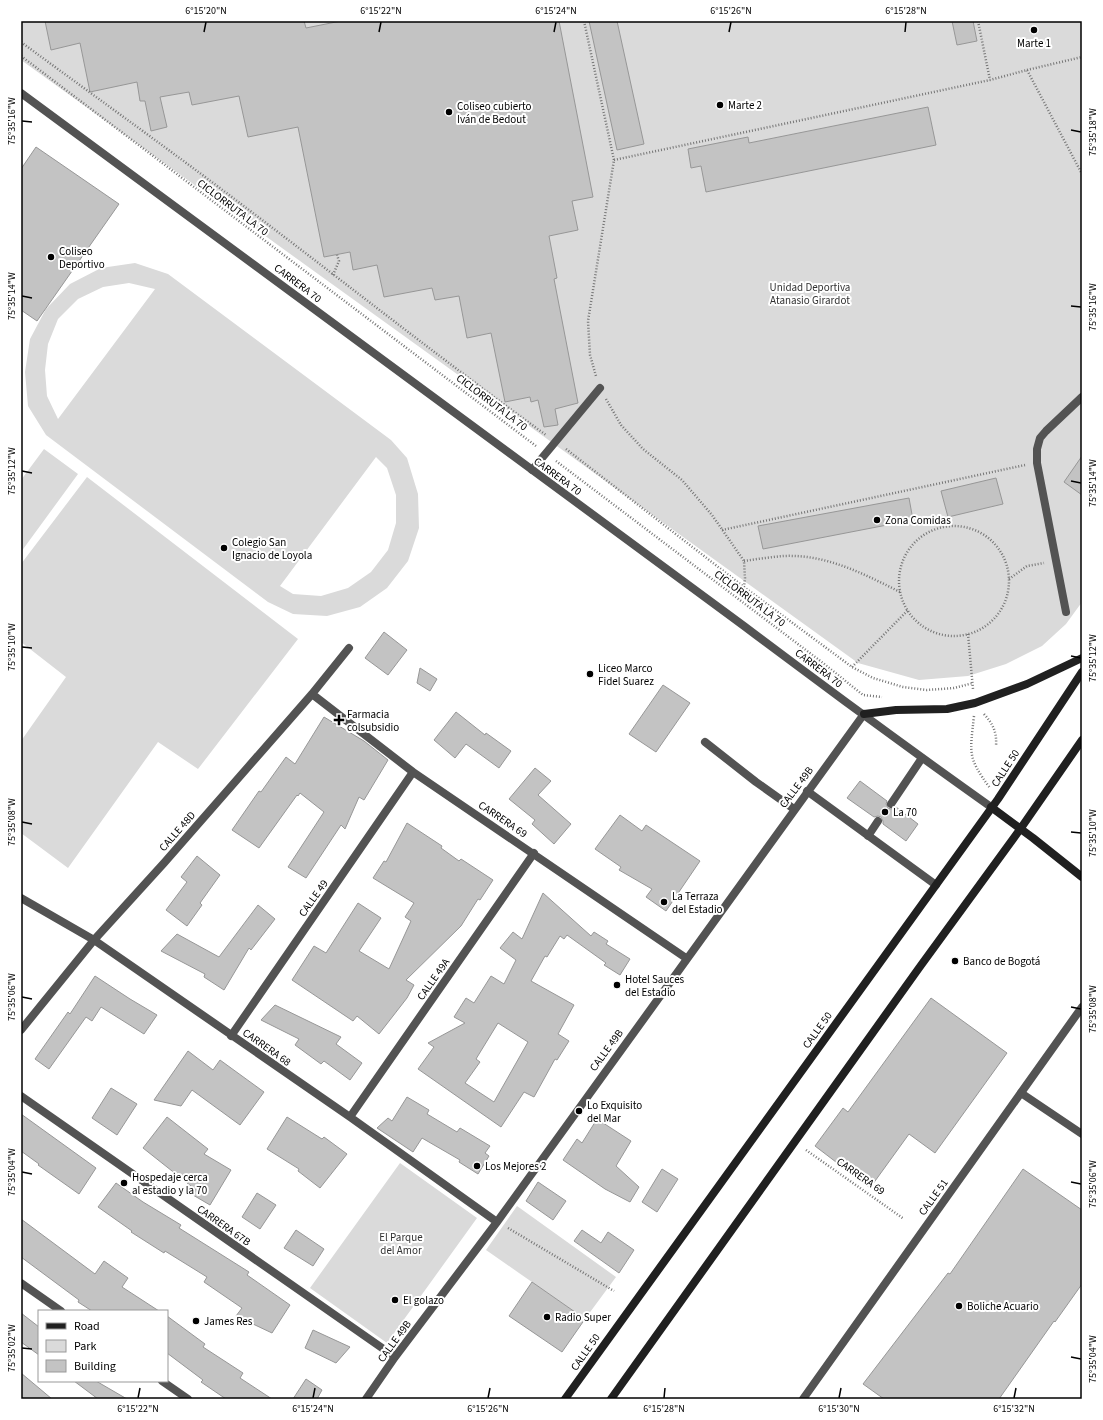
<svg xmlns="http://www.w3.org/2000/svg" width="1103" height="1420" font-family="'Source Sans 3',sans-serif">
<rect width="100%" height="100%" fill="#fff"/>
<path fill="#dadada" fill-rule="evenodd" d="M21 21H1082V602L1066 624 1042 646 1006 664 968 676 919 680 858 663 21 60Z
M135 263 168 274 391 440 407 458 418 494 419 528 408 561 387 588 360 607 327 616 293 614 268 602 46 435 28 406 25 372 30 339 46 309 70 284 101 268ZM129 283 155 289 58 419 47 396 45 370 48 344 58 319 78 299 103 287ZM376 457 387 468 396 495V523L388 550 371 572 348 588 321 596 293 594 280 586Z
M44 449 78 474 21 552V480Z
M87 477 298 639 198 769 158 742 68 868 21 833V741L66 677 21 642V564Z
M400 1163 477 1218 387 1343 310 1288Z
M517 1206 616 1277 585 1319 486 1250Z"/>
<path fill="#c3c3c3" stroke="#979797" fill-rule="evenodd" d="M45 21H304L306 28 341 21H559L593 197 572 201 578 230 549 236 557 278 554 279 578 403 555 409 558 425 544 427 538 400 531 402 530 397 505 402 491 333 467 338 459 296 435 300 432 288 384 297 377 265 353 270 350 252 324 257 298 127 248 137 239 96 192 105 189 92 160 97 167 127 151 131 145 101H140L137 82 90 92 80 43 51 50Z
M589 21H617L644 144 617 150Z
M952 21H973L977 41 957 45Z
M928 107 936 145 706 192 701 166 691 168 688 149 748 137 749 143Z
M36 147 119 204 37 321 21 310V169Z
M1082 456V495L1064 482Z
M996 478 1003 504 948 517 941 491Z
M909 498 913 520 763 549 758 526Z
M384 632 407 650 388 675 365 658Z
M420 668 437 679 430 691 417 683Z
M663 685 690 703 656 752 629 734Z
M456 712 485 735 486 733 511 751 499 768 466 744 455 758 434 740Z
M324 717 364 741 388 760 364 800 359 797 345 829 341 825 306 878 288 867 324 812 300 793 298 796 297 795 259 848 232 830 259 791 261 792 286 757 295 764Z
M535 768 551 781 538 795 571 824 554 844 532 824 535 820 509 799Z
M860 781 887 801 886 804 888 808 891 809 896 807 918 824 906 841 883 824V821L881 817 878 816 874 817 847 798Z
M620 815 642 831 646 825 700 861 666 911 646 897 652 889 619 870 621 867 595 849Z
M407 823 442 846 441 848 459 861 461 859 493 880 480 900 478 899 461 926 406 980 414 985 407 998 379 1034 357 1016 353 1021 292 980 314 946 326 953 358 903 381 918 359 951 389 969 411 921 405 917 414 903 373 878 384 861 386 862Z
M197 856 220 875 200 903 202 905 187 926 166 910 187 882 181 877Z
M543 893 591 936 594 932 608 941 606 944 630 959 620 975 604 965 606 963 567 935 564 939 560 936 547 957 545 956 531 981 574 1005 558 1034 569 1041 557 1060 555 1059 534 1097 524 1092 501 1127 418 1069 434 1047 428 1043 465 1023 454 1017 466 998 474 1003 491 976 504 984 516 960 500 948 513 932 522 939ZM498 1023 528 1042 494 1102 465 1083 480 1062 476 1059Z
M258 905 275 919 251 950 249 948 224 990 204 977 205 974 161 951 177 934 219 957Z
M95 976 130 999 157 1015 144 1034 101 1007 92 1021 86 1017 49 1069 35 1059 68 1012 70 1014Z
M931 998 1007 1053 935 1153 909 1134 870 1188 815 1146 843 1108 848 1112Z
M275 1005 341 1037 336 1044 362 1063 350 1080 324 1061 321 1064 295 1045 299 1039 261 1020Z
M188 1051 213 1070 220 1060 264 1092 240 1125 192 1090 181 1106 154 1100Z
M111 1088 137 1104 117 1135 92 1118Z
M407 1097 429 1110 427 1114 457 1132 460 1128 490 1146 485 1153 489 1156 478 1174 459 1162 460 1160 422 1138 413 1152 377 1128 388 1118 392 1121Z
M21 1114 96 1168 79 1194 38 1165 39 1164 21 1151Z
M167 1117 208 1149 204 1154 231 1170 210 1205 193 1195 196 1190 143 1148Z
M287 1117 322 1139 324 1137 347 1154 320 1188 298 1171 299 1169 267 1149Z
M597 1119 631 1141 616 1166 639 1187 630 1202 605 1189 563 1160 577 1139 582 1143Z
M662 1169 678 1179 657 1212 642 1202Z
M1023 1169 1082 1210V1284L1055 1322 1054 1321 999 1399H884L863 1384 948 1273 950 1274Z
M538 1182 566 1201 553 1220 526 1201Z
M116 1183 143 1202 181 1225 179 1228 249 1272 247 1275 290 1305 272 1333 236 1316 242 1308 204 1282 207 1277 165 1251 164 1253 131 1232 132 1231 98 1207Z
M257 1193 276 1205 260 1229 242 1217Z
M21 1219 95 1274 104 1261 128 1278 122 1287 159 1311H92L78 1302 79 1300 21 1257Z
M296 1230 324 1249 313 1266 284 1248Z
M582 1230 601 1243 608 1232 634 1250 619 1273 574 1241Z
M532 1282 585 1319 562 1352 509 1316Z
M21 1313 39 1327V1355L21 1342Z
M167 1316 205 1344 203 1347 243 1373 240 1378 272 1399H226L201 1382 203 1380 167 1353Z
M313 1330 350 1347 336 1363 305 1348Z
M21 1373 52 1399H21Z
M306 1379 322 1390 317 1399H293Z
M74 1381H96L127 1399H98Z"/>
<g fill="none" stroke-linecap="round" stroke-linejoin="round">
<path stroke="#757575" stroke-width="2.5" stroke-dasharray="1 2" stroke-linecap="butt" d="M584 21 614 160 588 321 590 355 596 376
M978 21 990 80
M21 42C97 98 174 153 249 210 348 285 445 362 546 435
M21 56 536 446
M1027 70 1082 57
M614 160 990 80 1027 70 1082 174
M333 275 339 261 337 255
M606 399 621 425 643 449 682 480 712 515 744 561 745 578 744 587
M566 449 744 587 852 667 873 678 903 687 927 690 954 688 973 683
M556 461 823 663 863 695 882 697
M899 581a55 55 0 1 1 110 0a55 55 0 1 1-110 0Z
M722 530 1025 465
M744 561C757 559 771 557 784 556 826 554 864 574 900 592
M1009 579 1027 566 1044 563
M968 634 973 689
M852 667 908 610
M984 714C993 724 997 732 996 746
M974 716C970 753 967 757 990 788
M806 1150 904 1219
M508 1228 614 1291"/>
<path stroke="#535353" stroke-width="8" d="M1066 612 1037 463V449L1040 438 1046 431 1082 397
M705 742 756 782 794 809
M807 791 936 885
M891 804 922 758
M868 836 878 821
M1021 1093 1082 1134"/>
<path stroke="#535353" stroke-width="8" d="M532 470 600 388"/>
<path stroke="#535353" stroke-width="8" d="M312 694 413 772 686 958
M21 898 94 940 350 1117 497 1222
M21 1030 94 940 164 863 312 694 349 648
M231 1036 413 772
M21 1096 395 1357
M350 1117 534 853
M21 1283 61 1311
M162 1381 188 1399
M366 1399 395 1357 497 1222 864 714
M803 1399 1082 1007"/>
<path stroke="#535353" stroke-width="8" d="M21 93 744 626C826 688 908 748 991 807"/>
<path stroke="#202020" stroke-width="8" d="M864 714 896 710 947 709 975 703 1027 684 1082 658
M991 807 1033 838 1082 877
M565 1399 998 799 1082 672
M611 1399 919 968 1021 828 1082 740"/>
</g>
<path fill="none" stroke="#000" stroke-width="1.5" d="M204 32 206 22M379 32 381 22M554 32 556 22M729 32 731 22M905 32 906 22M22 121 32 122M1071 130 1081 132M22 296 32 298M1071 306 1081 307M22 471 32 473M1071 481 1081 483M22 647 32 648M1071 656 1081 658M22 822 32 824M1071 832 1081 833M22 997 32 999M1071 1007 1081 1009M22 1172 32 1174M1071 1182 1081 1184M22 1348 32 1349M1071 1357 1081 1359M138 1398 140 1388M313 1398 315 1388M488 1398 490 1388M664 1398 665 1388M839 1398 841 1388M1014 1398 1016 1388"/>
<g fill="#000" stroke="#fff" stroke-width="1.5">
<circle cx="1034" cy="30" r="4"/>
<circle cx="720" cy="105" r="4"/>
<circle cx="449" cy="112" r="4"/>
<circle cx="51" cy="257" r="4"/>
<circle cx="877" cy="520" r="4"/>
<circle cx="224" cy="548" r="4"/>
<circle cx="590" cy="674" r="4"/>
<path d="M337 714h4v4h4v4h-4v4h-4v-4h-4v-4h4z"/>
<circle cx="885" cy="812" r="4"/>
<circle cx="664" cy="902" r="4"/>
<circle cx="955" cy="961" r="4"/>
<circle cx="617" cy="985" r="4"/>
<circle cx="579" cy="1111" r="4"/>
<circle cx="477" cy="1166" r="4"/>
<circle cx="124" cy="1183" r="4"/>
<circle cx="395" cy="1300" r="4"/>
<circle cx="959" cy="1306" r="4"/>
<circle cx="547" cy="1317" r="4"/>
<circle cx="196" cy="1321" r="4"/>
</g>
<g text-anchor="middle" stroke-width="4" stroke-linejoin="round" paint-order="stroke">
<g font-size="11" fill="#000" stroke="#fff" text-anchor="start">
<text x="1034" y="47" text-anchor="middle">Marte 1</text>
<text x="728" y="109">Marte 2</text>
<text x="457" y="110">Coliseo cubierto<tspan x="457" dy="13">Iván de Bedout</tspan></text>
<text x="59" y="255">Coliseo<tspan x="59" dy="13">Deportivo</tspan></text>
<text x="885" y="524">Zona Comidas</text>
<text x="232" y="546">Colegio San<tspan x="232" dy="13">Ignacio de Loyola</tspan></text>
<text x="598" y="672">Liceo Marco<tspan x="598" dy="13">Fidel Suarez</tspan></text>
<text x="347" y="718">Farmacia<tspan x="347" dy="13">colsubsidio</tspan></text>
<text x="893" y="816">La 70</text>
<text x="672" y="900">La Terraza<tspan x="672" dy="13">del Estadio</tspan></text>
<text x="963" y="965">Banco de Bogotá</text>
<text x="625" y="983">Hotel Sauces<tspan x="625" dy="13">del Estadio</tspan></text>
<text x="587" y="1109">Lo Exquisito<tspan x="587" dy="13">del Mar</tspan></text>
<text x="485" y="1170">Los Mejores 2</text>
<text x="132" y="1181">Hospedaje cerca<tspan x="132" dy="13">al estadio y la 70</tspan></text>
<text x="403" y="1304">El golazo</text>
<text x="967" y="1310">Boliche Acuario</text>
<text x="555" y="1321">Radio Super</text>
<text x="204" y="1325">James Res</text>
</g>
<g font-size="11" fill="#000" stroke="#fff">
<text transform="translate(233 207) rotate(37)" y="4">CICLORRUTA LA 70</text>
<text transform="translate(298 283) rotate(37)" y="4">CARRERA 70</text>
<text transform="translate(492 402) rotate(37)" y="4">CICLORRUTA LA 70</text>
<text transform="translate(558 476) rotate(36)" y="4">CARRERA 70</text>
<text transform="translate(750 598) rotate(37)" y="4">CICLORRUTA LA 70</text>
<text transform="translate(819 668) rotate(37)" y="4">CARRERA 70</text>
<text transform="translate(1005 768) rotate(-57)" y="4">CALLE 50</text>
<text transform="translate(796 787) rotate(-53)" y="4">CALLE 49B</text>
<text transform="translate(503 819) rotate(34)" y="4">CARRERA 69</text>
<text transform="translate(177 831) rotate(-49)" y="4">CALLE 48D</text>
<text transform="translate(313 898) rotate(-55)" y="4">CALLE 49</text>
<text transform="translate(433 979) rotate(-55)" y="4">CALLE 49A</text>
<text transform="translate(817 1030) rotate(-54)" y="4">CALLE 50</text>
<text transform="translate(267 1047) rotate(35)" y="4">CARRERA 68</text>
<text transform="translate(606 1050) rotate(-54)" y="4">CALLE 49B</text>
<text transform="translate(861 1176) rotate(35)" y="4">CARRERA 69</text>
<text transform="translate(933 1197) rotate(-54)" y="4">CALLE 51</text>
<text transform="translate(224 1225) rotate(35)" y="4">CARRERA 67B</text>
<text transform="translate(394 1341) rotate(-54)" y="4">CALLE 49B</text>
<text transform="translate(585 1352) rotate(-55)" y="4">CALLE 50</text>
</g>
<g font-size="11" fill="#313131" stroke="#fff">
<text x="810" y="291">Unidad Deportiva<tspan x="810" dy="13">Atanasio Girardot</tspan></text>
<text x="401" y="1241">El Parque<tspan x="401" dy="13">del Amor</tspan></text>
</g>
</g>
<rect width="1103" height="1420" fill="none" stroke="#ffffff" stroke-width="44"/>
<rect x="38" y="1310" width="130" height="72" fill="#ffffff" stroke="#999999"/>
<rect x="46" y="1323" width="20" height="6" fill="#202020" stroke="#999999"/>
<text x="74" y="1330" font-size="12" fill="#000000">Road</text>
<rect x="46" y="1340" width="20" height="12" fill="#dadada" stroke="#999999"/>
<text x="74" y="1350" font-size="12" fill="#000000">Park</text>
<rect x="46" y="1360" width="20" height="12" fill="#c3c3c3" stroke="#999999"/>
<text x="74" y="1370" font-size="12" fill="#000000">Building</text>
<rect x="22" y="22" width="1059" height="1376" fill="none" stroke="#000" stroke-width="1.5"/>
<g font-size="10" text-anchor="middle" fill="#000">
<text x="206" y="14">6°15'20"N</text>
<text x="381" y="14">6°15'22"N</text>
<text x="556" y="14">6°15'24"N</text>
<text x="731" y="14">6°15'26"N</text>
<text x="906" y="14">6°15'28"N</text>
<text transform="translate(11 121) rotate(-90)" y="4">75°35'16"W</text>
<text transform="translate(1092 132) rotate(-90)" y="4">75°35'18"W</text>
<text transform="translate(11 296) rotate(-90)" y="4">75°35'14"W</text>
<text transform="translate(1092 307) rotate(-90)" y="4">75°35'16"W</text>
<text transform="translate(11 471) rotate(-90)" y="4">75°35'12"W</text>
<text transform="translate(1092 483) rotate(-90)" y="4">75°35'14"W</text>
<text transform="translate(11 647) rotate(-90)" y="4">75°35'10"W</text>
<text transform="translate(1092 658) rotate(-90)" y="4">75°35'12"W</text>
<text transform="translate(11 822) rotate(-90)" y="4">75°35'08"W</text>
<text transform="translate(1092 833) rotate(-90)" y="4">75°35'10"W</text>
<text transform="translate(11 997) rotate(-90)" y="4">75°35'06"W</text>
<text transform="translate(1092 1009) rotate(-90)" y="4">75°35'08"W</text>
<text transform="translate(11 1172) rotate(-90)" y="4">75°35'04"W</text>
<text transform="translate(1092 1184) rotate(-90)" y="4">75°35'06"W</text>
<text transform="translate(11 1348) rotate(-90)" y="4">75°35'02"W</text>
<text transform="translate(1092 1359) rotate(-90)" y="4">75°35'04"W</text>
<text x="138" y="1412">6°15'22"N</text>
<text x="313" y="1412">6°15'24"N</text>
<text x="488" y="1412">6°15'26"N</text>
<text x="664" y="1412">6°15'28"N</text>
<text x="839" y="1412">6°15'30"N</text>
<text x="1014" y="1412">6°15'32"N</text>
</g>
</svg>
